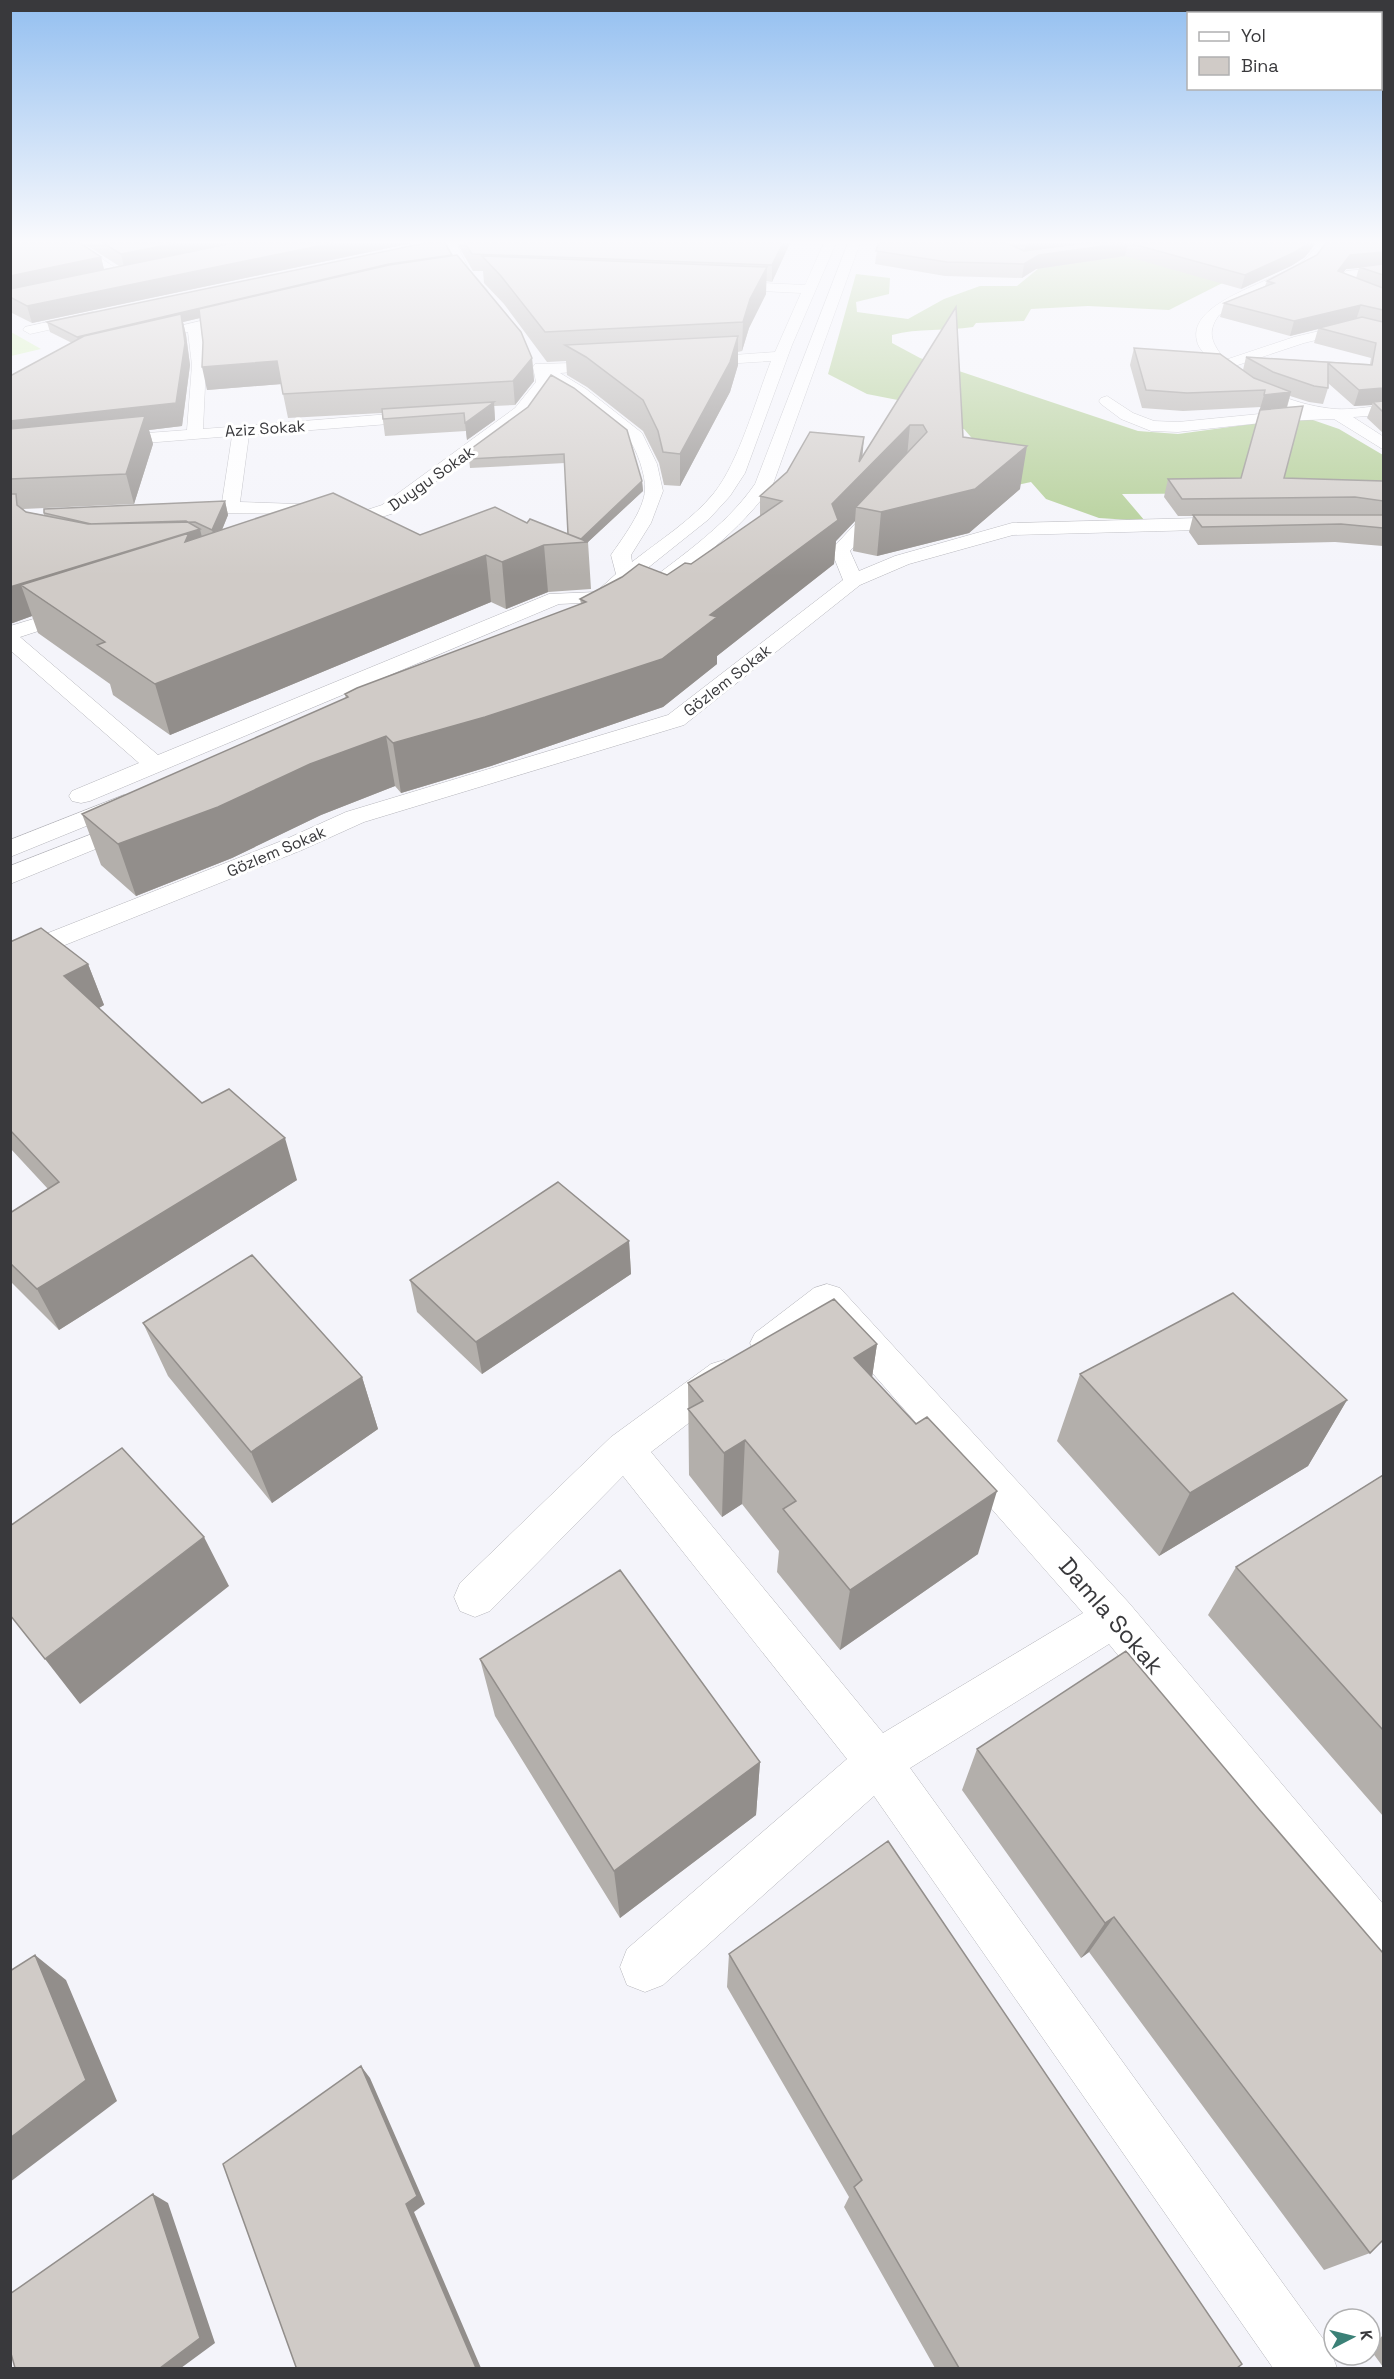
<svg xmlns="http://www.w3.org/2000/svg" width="1394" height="2379" font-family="'Space Grotesk',sans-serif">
<rect width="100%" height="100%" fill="#f4f4fa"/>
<path fill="#d7f3bb" d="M10 332H11L41 349 11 356Z"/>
<path fill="#afcc90" d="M1192 246 1268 260 1169 310 1088 306 1031 309 1024 321 976 323 973 327C946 331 918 328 892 335V343L920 358 1138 431 1178 434 1273 421 1310 419 1339 429 1383 455V499L1293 493 1122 494 1145 521 1099 518 1046 499 1031 482 1013 486 964 429 929 426 913 403 867 394 828 374 856 274 890 278 889 294 856 302 857 312 908 319 944 299 980 286H1017L1039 268Z"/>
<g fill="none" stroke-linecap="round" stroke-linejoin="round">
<g stroke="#b5b5bb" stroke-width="1">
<path id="minor" d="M65 243H79L127 276 121 280 116 279Z
M444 243H456L468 268 488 291 486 294H476L456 269Z
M824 243H836L792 345 745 473 730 496 709 519 605 602 559 604 90 801 81 803 72 801 69 796 72 791 139 763 10 650V626L70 608H84L87 612 84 616 20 637 158 755 549 594 596 592 616 574 611 555C622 539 644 510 645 490 646 476 637 449 628 438 615 421 571 392 551 380L527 414 394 513 334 533 325 527 327 523 382 505 515 408 536 382 533 367 535 364 611 362 618 366 616 369 560 373 586 389 642 433 657 464 663 491 651 523 631 555 632 562C660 540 692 520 714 493 739 462 756 399 771 361L692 366 685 362 692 358 775 352 801 293 721 289 714 285 721 281 805 285Z
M848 243H860L773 484C740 532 691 566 646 602H632L629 598 632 594C675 560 724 529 755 484Z
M1319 243H1331L1312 267 1219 315C1206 333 1212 343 1225 360L1294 337 1357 322 1384 328V336L1357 330 1304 343 1232 367C1260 391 1300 406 1336 409 1351 410 1368 407 1384 405V415L1353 417 1384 437V450L1334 419 1280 421 1178 432 1151 431 1121 419 1101 404 1099 401 1101 398 1107 396 1133 413 1154 421 1178 422 1300 410C1266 403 1232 389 1210 360 1206 355 1198 348 1197 341 1186 300 1281 281 1304 260 1310 256 1314 248 1319 243Z
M1384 268V276L1355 278 1351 282 1384 293V302L1336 284 1346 271Z
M243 311 250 315 248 318 201 329 206 365 203 429 427 411 435 416 427 421 249 435 240 502 326 505 332 506 335 510 332 514 174 513 171 509 174 505 180 504 222 502 232 436 108 446 100 441 108 436 187 430 192 365 188 332 142 343 135 339 137 336Z
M93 312 98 313V319L30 334 23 330 25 327Z
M884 498 893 503 850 551 859 571 895 556 1012 523 1236 517 1245 523 1236 529 1013 535 909 564 860 585 684 725 364 822 302 850 10 967V948L284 840 346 812 668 715 843 580 831 550 878 499Z
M124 795 133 797 136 802 133 807 10 857V840Z
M133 818 142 820 145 825 142 830 10 884V866Z
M827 1284 840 1288 1129 1603 1384 1905V1969L1366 1962 1109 1644 910 1768 1329 2347 1337 2368H1273L874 1796 663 1985 645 1992 627 1985 620 1967 627 1949 847 1759 623 1476 490 1611 475 1617 460 1611 454 1597 460 1583 611 1437 711 1364 724 1360 737 1364 743 1375 737 1386 651 1452 883 1733 1083 1613 825 1319 781 1353 768 1358 755 1353 750 1343 755 1333 814 1288Z"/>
</g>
<use href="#minor" fill="#fff" fill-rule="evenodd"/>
</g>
<path fill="#b3afab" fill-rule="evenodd" d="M10 243 101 257 104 269 119 266 83 243H412L32 323 10 312Z
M457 243H790L772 282 766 281V294L749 328 742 351 738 352V365L730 392 680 486 664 485 659 463 643 431 587 387 567 375 566 361 547 362 504 304 484 283 483 271H473Z
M878 243H1316L1305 257 1291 266 1241 289 1125 256 1036 269 1022 278 945 276 875 264Z
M1383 243V433L1367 418 1372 405 1354 406 1328 383V388L1323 404 1309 402 1290 396 1287 408 1284 478 1383 481V546L1335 542 1198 545 1189 532 1193 516H1178L1164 497 1168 479 1241 478 1261 407 1183 411 1142 408 1130 365 1134 348 1243 370 1246 357 1370 364 1371 358 1314 343 1318 329 1290 336 1220 317 1224 303 1265 286 1267 281 1317 255ZM1359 268 1356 278 1343 273 1346 269Z
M452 256 532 358 534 381 515 405 494 406 495 420 467 440 466 431 385 436 382 413 288 418 281 384 207 390 203 342 200 318 183 322 186 335 190 365 182 426 149 430 153 444 134 504 23 509 26 512 44 515V513L225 501 228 515 222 530 420 535 527 523 568 534 565 463 470 468 469 459 528 407 642 481 643 491 588 542 591 589 548 592 506 609 491 602 170 735 113 695 110 684 38 633 32 616 10 624V376L72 343 50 332 47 322Z
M956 307 963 437 1020 489 969 533 877 556 853 551 855 521 836 541 834 564 717 656V664L663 707 491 766 401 793 395 786 321 815 232 858 136 896 101 865 82 814 346 699 345 694 581 604 580 599 667 575 691 564 760 517V496L862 457Z
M10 942 88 964 104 1005 99 1008 202 1103 297 1180 59 1330 10 1281V1213L48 1189 10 1148Z
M629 1241 631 1274 482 1374 417 1312 410 1280Z
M143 1323 362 1377 378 1429 272 1503 168 1376Z
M877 1344 872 1377 978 1554 840 1650 777 1572 779 1551 742 1504 722 1517 689 1475 688 1383Z
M1080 1374 1347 1400 1308 1466 1159 1556 1057 1441Z
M1383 1475V1816L1208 1615 1236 1567Z
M480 1659 760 1762 756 1815 620 1918 495 1716Z
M977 1749 1259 1809 1370 2253 1324 2270 1089 1952 1081 1958 962 1790Z
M729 1954 1237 2368H935L844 2207 849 2197 727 1987Z
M1383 2335V2367L1370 2349Z"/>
<path fill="#928e8b" d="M176 243H256L125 271 121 254Z
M333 243H412L32 323 27 306Z
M783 243H790L772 282V265Z
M1026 243H1093L1024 253Z
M1128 243 1125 256 1036 269 1022 278 1024 264 1039 255Z
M1309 243H1316L1305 257 1291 266 1241 289 1245 275Z
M1383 252V266L1346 269 1334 285 1338 271 1350 255Z
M101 257 105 274 10 295V276Z
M389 264 390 273 183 322 186 335 190 365 182 426 149 430 153 444 134 504 126 474 10 445V421L80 347 77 337Z
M767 267 766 294 749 328 742 351 743 322 750 299Z
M1361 305 1356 320 1319 328 1318 329 1290 336 1294 321Z
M738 336V365L730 392 680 486V454Z
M532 358 534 381 515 405 513 381Z
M277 361 282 384 207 390 202 367Z
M1383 388V404L1373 402 1372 405 1354 406 1359 390Z
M1291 392 1286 409 1259 412 1264 395Z
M494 402 495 420 467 440 465 423Z
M910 425 906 467 856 507 855 521 836 541 834 564 717 656V664L663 707 491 766 401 793 393 743 710 615 832 504 859 462 864 437 861 475Z
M1027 446 1020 489 969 533 877 556 881 512Z
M642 481 643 491 588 542 577 543Z
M225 501 228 515 216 544 212 530Z
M200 529 207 559 21 585 32 616 10 624V587Z
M544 545 548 592 506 609 502 562Z
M486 555 491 602 170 735 155 684Z
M386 736 395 786 321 815 232 858 136 896 118 844 310 764Z
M88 964 104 1005 81 1018 64 976Z
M285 1138 297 1180 59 1330 37 1289Z
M629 1241 631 1274 482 1374 476 1342Z
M877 1344 867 1411 854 1358Z
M362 1377 378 1429 272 1503 251 1452Z
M1347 1400 1308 1466 1159 1556 1190 1493Z
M745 1440 742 1504 722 1517 724 1453Z
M997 1491 978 1554 840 1650 850 1590Z
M204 1537 229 1586 80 1704 45 1659Z
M760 1762 756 1815 620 1918 614 1871Z
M1114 1917 1089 1952 1081 1958 1105 1923Z
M35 1955 66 1980 117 2101 10 2182V2138Z
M361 2066 370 2078 425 2204 414 2212 481 2368H476L406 2204Z
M153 2194 168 2203 215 2343 181 2368H160Z"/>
<path fill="#d0cbc7" stroke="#928e8b" stroke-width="1.5" d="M10 243H80L101 257 10 276Z
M103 243H176L121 254Z
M233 243H333L27 306 10 297V289Z
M425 243H445L452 255 389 264 77 337 47 322Z
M465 243H783L772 265 472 254Z
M878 243H1007L1024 251 1084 243H1125L1039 255 1024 264 947 262 876 251Z
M1129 243H1309L1295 252 1245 275Z
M1326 243H1383V252L1350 255 1338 271 1383 288V310L1361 305 1294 321 1224 303 1274 283 1267 281 1317 255Z
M457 255 521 332 532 358 513 381 283 394 277 361 202 367 203 342 199 309 389 265Z
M482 256 767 267 750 299 743 322 545 332 501 276Z
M1383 264V275L1359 267Z
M956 307 963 437 1027 446 975 489 881 512 856 507 927 432 923 425H910L832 504 838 520 710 615 717 617 662 659 485 717 393 743 386 736 310 764 218 807 118 844 82 814 348 697 345 694 357 688 586 602 580 599 622 577 639 564 667 575 685 563 691 564 782 501 760 496 787 472 810 432 864 437 859 462Z
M181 314 185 343 176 403 10 421V376L84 336Z
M1362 317 1383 322V388L1359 390 1328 363V388L1314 386 1273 372 1246 357 1372 365 1376 343 1319 328Z
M738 336 730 362 680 454 663 452 658 431 643 400 586 357 565 345Z
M1134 348 1220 354 1254 378 1291 392 1264 395 1265 390 1187 393 1146 390Z
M551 375 574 388 627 430 642 481 581 539 568 534 564 454 469 459 468 451 528 407Z
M1383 401V412L1373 402Z
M494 402 465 423 464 413 383 419 382 409Z
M1303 406 1284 478 1383 481V501L1355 497 1182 499 1168 479 1241 478 1260 410Z
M145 416 126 474 10 479V429Z
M333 493 420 535 495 507 527 523 530 519 588 542 544 545 502 562 486 555 155 684 97 645 105 642 21 585 189 533 185 542Z
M10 494H16L17 505 26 512 88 524 186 521 200 529 10 587Z
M225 501 212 530 195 522 91 524 44 513V509Z
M1193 515H1383V528L1341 524 1202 527Z
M41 928 88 964 64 976 202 1103 229 1089 285 1138 37 1289 10 1263V1213L59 1182 10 1130V942Z
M558 1182 629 1241 476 1342 410 1280Z
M252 1255 362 1377 251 1452 143 1323Z
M1233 1293 1347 1400 1190 1493 1080 1374Z
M834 1299 877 1344 854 1358 916 1424 927 1417 997 1491 850 1590 783 1509 796 1501 745 1440 724 1453 688 1409 703 1401 688 1383Z
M122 1448 204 1537 45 1659 10 1615V1526Z
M1383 1475V1730L1236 1567Z
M620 1570 760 1762 614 1871 480 1659Z
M1126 1651 1259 1809 1383 1953V2240L1370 2253 1114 1917 1105 1923 977 1749Z
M888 1841 1242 2364 1237 2368H959L854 2187 862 2180 729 1954Z
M35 1955 86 2080 10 2138V1971Z
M361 2066 417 2196 406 2204 476 2368H294L296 2367 223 2164Z
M153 2194 200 2338 160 2368H15L10 2350V2294Z"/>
<linearGradient id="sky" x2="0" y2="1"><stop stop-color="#93bff0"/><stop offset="0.42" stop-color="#fafafd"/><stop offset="1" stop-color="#fafafd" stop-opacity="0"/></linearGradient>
<rect width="1394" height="576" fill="url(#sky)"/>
<g text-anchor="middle" stroke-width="6" stroke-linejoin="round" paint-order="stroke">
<g font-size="16" fill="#39393c" stroke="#fff">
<text transform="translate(265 428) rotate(-4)" y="6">Aziz Sokak</text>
<text transform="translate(431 478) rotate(-35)" y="6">Duygu Sokak</text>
<text transform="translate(727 680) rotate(-38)" y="6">Gözlem Sokak</text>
<text transform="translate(276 851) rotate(-23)" y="6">Gözlem Sokak</text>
</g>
<g font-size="24" fill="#39393c" stroke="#fff">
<text transform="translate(1111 1616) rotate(49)" y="8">Damla Sokak</text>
</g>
</g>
<rect width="1394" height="2379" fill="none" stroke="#39393c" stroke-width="24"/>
<rect x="1187" y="12" width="195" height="78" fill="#ffffff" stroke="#b0b0b1" stroke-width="1.5"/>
<rect x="1199" y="32" width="30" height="9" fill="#ffffff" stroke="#b0b0b1" stroke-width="1.5"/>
<text x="1241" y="42" font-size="18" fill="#39393c">Yol</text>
<rect x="1199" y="57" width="30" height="18" fill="#d0cbc7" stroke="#b0b0b1" stroke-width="1.5"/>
<text x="1241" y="72" font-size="18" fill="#39393c">Bina</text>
<g transform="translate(1352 2337) rotate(83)"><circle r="28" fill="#ffffff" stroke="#b0b0b1" stroke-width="1.5"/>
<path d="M0-4.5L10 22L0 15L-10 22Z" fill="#3b8177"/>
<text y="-9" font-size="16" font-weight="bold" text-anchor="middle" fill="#39393c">K</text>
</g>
</svg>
